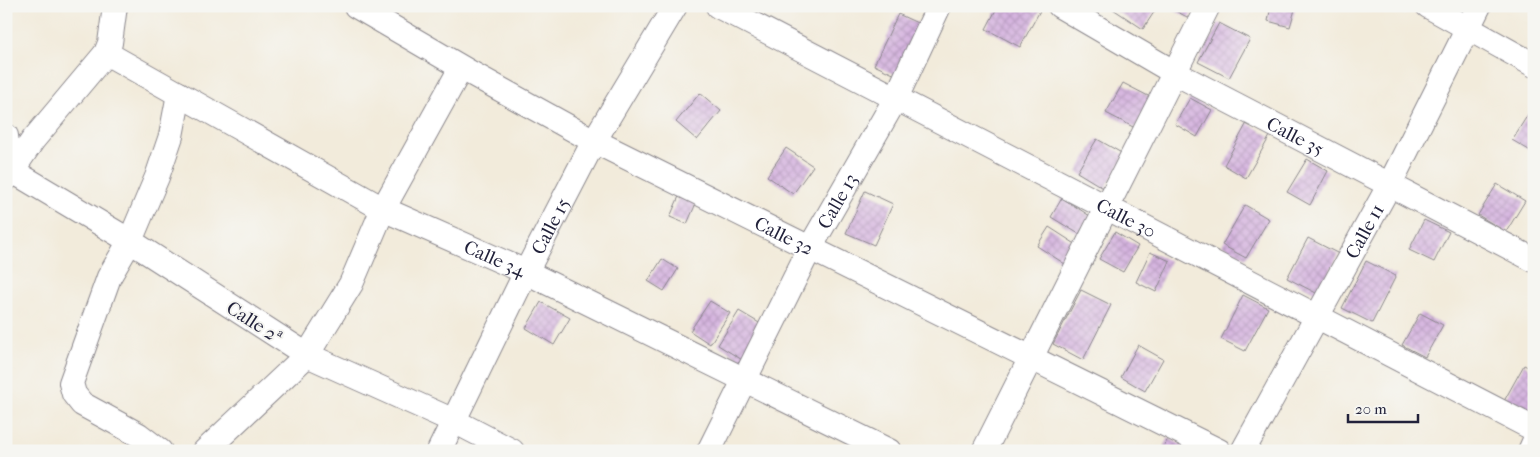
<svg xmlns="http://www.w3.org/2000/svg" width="1540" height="457" font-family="'IM FELL French Canon',serif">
<defs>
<pattern id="building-cross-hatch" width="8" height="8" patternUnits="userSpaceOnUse" patternTransform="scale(1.25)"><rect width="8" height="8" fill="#d5b4df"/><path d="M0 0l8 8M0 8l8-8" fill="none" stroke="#b79ac0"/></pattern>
</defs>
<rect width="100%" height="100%" fill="#f6f6f2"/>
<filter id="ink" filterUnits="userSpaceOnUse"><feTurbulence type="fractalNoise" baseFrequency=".02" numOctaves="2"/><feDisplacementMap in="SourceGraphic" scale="10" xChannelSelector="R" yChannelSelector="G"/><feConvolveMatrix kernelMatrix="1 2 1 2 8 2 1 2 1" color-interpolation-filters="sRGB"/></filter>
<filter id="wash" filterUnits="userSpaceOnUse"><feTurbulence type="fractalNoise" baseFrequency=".0096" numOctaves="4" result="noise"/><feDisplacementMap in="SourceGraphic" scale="20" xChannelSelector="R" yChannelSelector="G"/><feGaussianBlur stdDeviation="1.12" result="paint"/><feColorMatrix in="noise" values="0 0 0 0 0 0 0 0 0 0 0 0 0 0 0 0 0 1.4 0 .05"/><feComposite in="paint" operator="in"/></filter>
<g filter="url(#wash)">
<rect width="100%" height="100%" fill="#f2ebdb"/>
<g id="blocks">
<path fill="url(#building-cross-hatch)" d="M998 6 1042 7 1020 47 986 29Z
M1115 6H1158L1143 29 1113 9Z
M1166 6H1195L1189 18Z
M1271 6H1296L1290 27 1268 21Z
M898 14 926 27 902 78 874 65Z
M1219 23 1250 39 1229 78 1198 62Z
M1123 83 1152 98 1135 128 1106 113Z
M700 93 721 111 697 140 676 122Z
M1190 98 1212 110 1197 137 1175 124Z
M1534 105V153L1512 140Z
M1247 123 1270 136 1246 178 1224 165Z
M1097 139 1125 155 1105 189 1077 172Z
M786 148 813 166 793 194 767 176Z
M1307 159 1328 171 1310 205 1287 192Z
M1497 184 1525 201 1506 232 1478 215Z
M865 191 893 204 874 245 846 233Z
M680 194 697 201 687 224 670 217Z
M1062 198 1090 216 1079 234 1051 217Z
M1245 205 1269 219 1246 258 1222 245Z
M1424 220 1449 232 1434 262 1409 250Z
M1049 227 1077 245 1065 264 1037 246Z
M1115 232 1138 246 1123 272 1099 259Z
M1308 238 1339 254 1318 294 1287 278Z
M1150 252 1170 261 1156 292 1136 282Z
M662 259 678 269 664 291 648 281Z
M1366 261 1396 276 1372 323 1342 308Z
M1081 290 1111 305 1083 360 1053 344Z
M1243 295 1268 308 1245 351 1221 339Z
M710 301 730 313 710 344 690 331Z
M541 302 570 318 554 345 526 328Z
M739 311 766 327 744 361 718 345Z
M1420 313 1443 325 1425 357 1402 345Z
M1138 345 1163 359 1145 391 1121 377Z
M1524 365 1534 370V410L1530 416 1504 401Z
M1168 438 1190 449 1189 451H1162Z"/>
</g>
</g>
<g filter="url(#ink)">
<use href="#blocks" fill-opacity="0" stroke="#8a868b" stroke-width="1"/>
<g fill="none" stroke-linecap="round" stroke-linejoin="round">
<g stroke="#8a868b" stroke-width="26">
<g id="minor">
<path id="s1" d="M356 6 471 73 594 141 1219 451"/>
<path id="s2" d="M718 6 1534 429"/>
<path id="s3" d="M1060 6 1175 73 1534 260"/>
<path d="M1428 6 1534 65"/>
<path id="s4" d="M106 53 383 209 526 272 889 451"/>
<path d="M6 136 11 170 130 241 307 355 454 421 512 451"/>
<path d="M7 178 33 140 106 53 110 43 115 6"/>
<path d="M160 451 139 435 82 404 74 394 71 383 109 277 130 241 157 177 171 136 179 94"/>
<path d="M205 451 307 355 351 284 383 209 461 68"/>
<path id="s5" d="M439 451 526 272 594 141 675 6"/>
<path id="s6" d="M709 451 811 246 896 98 939 6"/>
<path d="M984 451 1208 6"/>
<path id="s7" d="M1243 451 1390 184 1479 6"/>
<path d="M1530 451 1534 442"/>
</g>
</g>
<use href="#minor" stroke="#fff" stroke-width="24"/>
</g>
</g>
<g text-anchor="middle" stroke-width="4" stroke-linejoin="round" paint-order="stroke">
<g font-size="19" fill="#22223b" stroke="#f6f6f2">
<text dy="7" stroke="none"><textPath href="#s3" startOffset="269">Calle 35</textPath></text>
<text dy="7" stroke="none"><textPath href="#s6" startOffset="281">Calle 13</textPath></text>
<text dy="7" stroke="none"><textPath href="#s2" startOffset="460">Calle 30</textPath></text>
<text dy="7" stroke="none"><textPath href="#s5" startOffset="251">Calle 15</textPath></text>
<text dy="7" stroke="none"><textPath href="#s7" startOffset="251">Calle 11</textPath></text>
<text dy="7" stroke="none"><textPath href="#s1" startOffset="486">Calle 32</textPath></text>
<text dy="7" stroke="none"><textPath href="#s4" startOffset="440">Calle 34</textPath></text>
<text transform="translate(255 322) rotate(33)" y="7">Calle 2ª</text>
</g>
</g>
<rect width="1540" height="457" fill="none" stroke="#f6f6f2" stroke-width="25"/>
<path d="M1348 414v8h70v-8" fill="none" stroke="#22223b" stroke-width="2.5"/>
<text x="1355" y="414" font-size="15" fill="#22223b" stroke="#f6f6f2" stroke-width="4" paint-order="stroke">20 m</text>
</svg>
